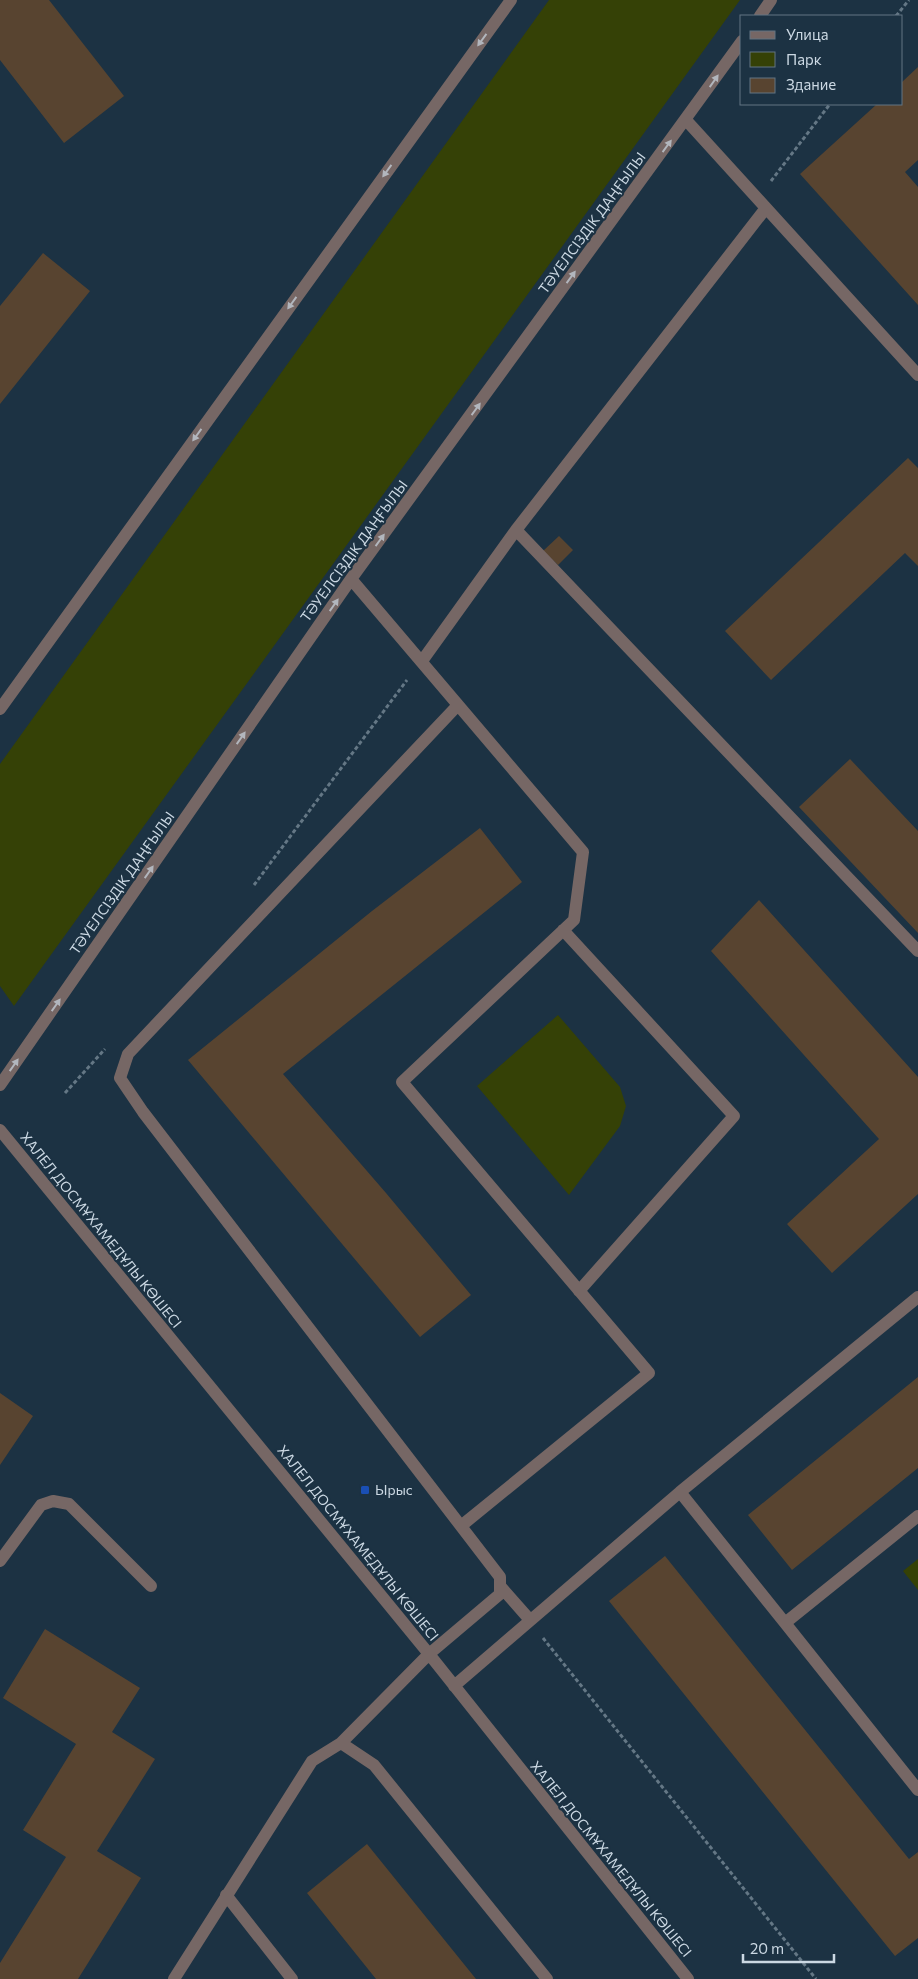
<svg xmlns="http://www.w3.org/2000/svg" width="918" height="1979" font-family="Commissioner,sans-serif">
<rect width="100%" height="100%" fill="#1c3243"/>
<path fill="#354106" d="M549 0H740L14 1006 0 986V764Z
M558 1015 620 1087 626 1106 620 1126 569 1195 477 1086Z
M918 1559V1590L903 1571Z"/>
<path fill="#584430" d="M0 0H49L124 96 64 143 0 60Z
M918 67V160L905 172 918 187V305L800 174 877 104H902V82Z
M43 253 90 291 0 404V306Z
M908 458 918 468V566L905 553 771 680 725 631Z
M559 536 573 550 558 565 543 551Z
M850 759 918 831V933L799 807Z
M480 828 522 882 283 1074 386 1193 471 1295 420 1337 188 1060 372 911Z
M759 900 918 1077V1194L832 1273 787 1224 879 1139 711 951Z
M918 1377V1468L792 1570 748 1515Z
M0 1393 33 1416 0 1465Z
M665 1556 909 1859 918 1852V1938L895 1956 609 1601Z
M45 1629 140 1688 112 1732 155 1759 97 1851 141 1878 78 1979H0V1963L66 1857 23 1830 76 1744 3 1698Z
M367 1844 476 1979H376L307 1893Z"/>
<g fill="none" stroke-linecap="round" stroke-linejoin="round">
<path stroke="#647785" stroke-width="3" stroke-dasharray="4 2.5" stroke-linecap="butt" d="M896 16 909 0
M771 181 830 104
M254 885 407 680
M65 1093 105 1049
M543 1638 816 1979"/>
<path stroke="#766765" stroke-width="12" d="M760 16 771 0
M686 120 918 375
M516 530 918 951
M351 579 583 852 574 920 402 1082 649 1373 461 1526
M422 661 516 530 766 208
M0 709 511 0
M563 930 734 1116 579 1291
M0 1085 351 579 742 41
M0 1130 429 1654 688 1979
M680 1492 918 1297
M918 1516 785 1623 918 1790
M0 1561 41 1505 53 1501 69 1504 151 1586
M501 1587 530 1620
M454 1686 680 1492 785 1623
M341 1743 429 1654 500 1594V1577L143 1112 120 1078 128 1054 458 705
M226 1895 292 1979
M174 1979 312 1761 341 1743 374 1765 547 1979"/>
</g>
<defs><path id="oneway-solid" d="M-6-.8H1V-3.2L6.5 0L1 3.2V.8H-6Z" transform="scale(1.25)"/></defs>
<g fill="#b2b6bd">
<use href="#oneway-solid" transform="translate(482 40) rotate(126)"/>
<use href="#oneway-solid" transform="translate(714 81) rotate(-55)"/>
<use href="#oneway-solid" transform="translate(667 146) rotate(-54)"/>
<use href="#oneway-solid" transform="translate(387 171) rotate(126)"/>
<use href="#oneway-solid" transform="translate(571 277) rotate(-54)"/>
<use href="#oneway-solid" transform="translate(292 303) rotate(126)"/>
<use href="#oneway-solid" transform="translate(476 409) rotate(-54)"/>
<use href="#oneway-solid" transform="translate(197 435) rotate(126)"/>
<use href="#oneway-solid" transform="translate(380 540) rotate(-54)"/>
<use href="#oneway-solid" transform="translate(334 605) rotate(-55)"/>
<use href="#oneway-solid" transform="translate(241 738) rotate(-55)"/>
<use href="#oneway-solid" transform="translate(149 872) rotate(-55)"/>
<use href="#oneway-solid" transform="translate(56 1005) rotate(-55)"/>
<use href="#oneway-solid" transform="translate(14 1065) rotate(-55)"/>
</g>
<rect fill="#1a4fb4" stroke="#1c3243" stroke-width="2" x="360" y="1485" width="10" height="10" rx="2.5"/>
<g text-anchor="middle" stroke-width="4" stroke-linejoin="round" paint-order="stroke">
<g font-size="14" fill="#cbd8e3" stroke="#1c3243">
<text transform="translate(592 223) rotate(-54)" y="5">ТӘУЕЛСІЗДІК ДАҢҒЫЛЫ</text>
<text transform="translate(354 551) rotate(-54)" y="5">ТӘУЕЛСІЗДІК ДАҢҒЫЛЫ</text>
<text transform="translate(122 883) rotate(-55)" y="5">ТӘУЕЛСІЗДІК ДАҢҒЫЛЫ</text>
<text transform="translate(101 1230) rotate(51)" y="5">ХАЛЕЛ ДОСМҰХАМЕДҰЛЫ КӨШЕСІ</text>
<text transform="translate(358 1543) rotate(51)" y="5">ХАЛЕЛ ДОСМҰХАМЕДҰЛЫ КӨШЕСІ</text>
<text transform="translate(611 1859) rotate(51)" y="5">ХАЛЕЛ ДОСМҰХАМЕДҰЛЫ КӨШЕСІ</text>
</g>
<g font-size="14" fill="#cbd8e3" stroke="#1c3243" text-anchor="start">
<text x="375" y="1495">Ырыс</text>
</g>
</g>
<rect x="740" y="15" width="162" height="90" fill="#1c3243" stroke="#627483"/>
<rect x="750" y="31" width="25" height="8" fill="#766765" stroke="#627483"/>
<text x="786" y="40" font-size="15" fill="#cbd8e3">Улица</text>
<rect x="750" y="52" width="25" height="15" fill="#354106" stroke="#627483"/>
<text x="786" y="65" font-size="15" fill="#cbd8e3">Парк</text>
<rect x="750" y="78" width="25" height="15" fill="#584430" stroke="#627483"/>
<text x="786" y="90" font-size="15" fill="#cbd8e3">Здание</text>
<path d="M743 1954v8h91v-8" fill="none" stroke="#cbd8e3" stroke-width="2.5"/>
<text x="750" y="1954" font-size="15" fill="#cbd8e3" stroke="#1c3243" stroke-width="4" paint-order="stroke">20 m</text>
</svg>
